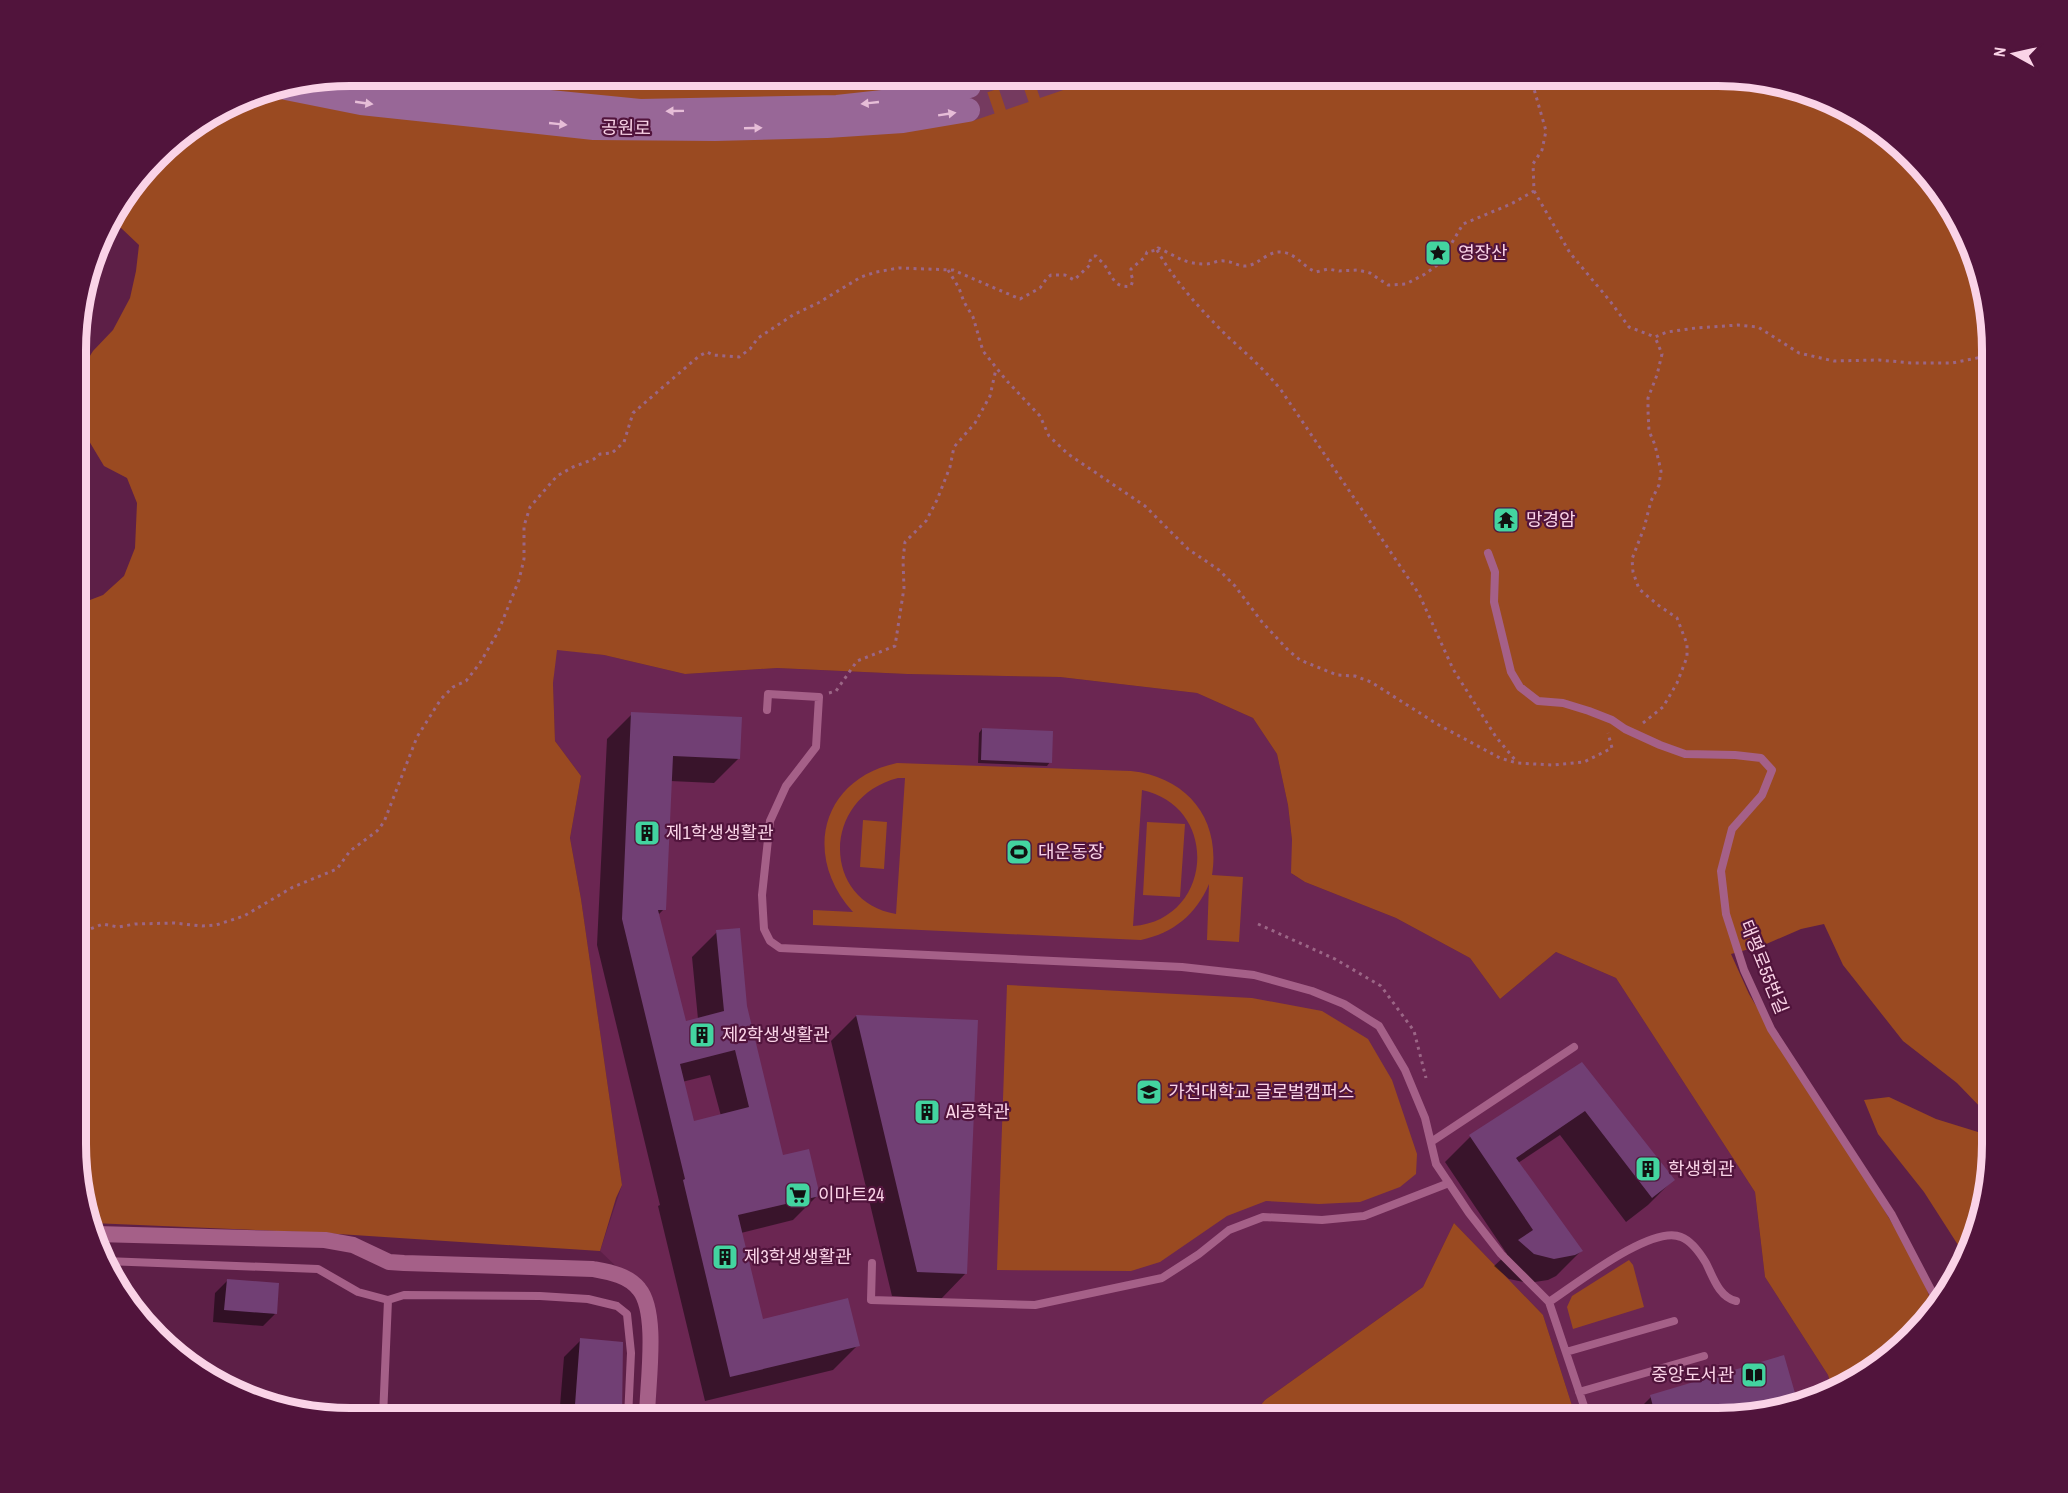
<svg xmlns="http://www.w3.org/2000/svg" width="2068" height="1493" font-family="'Archivo Narrow','Noto Sans KR',sans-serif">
<rect width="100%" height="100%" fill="#5d1f47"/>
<path fill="#6b2652" d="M556 649 604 655 685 674 777 668 907 674 1060 677 1197 693 1253 718 1277 754 1288 805 1292 840V874L1305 882 1396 918 1470 958 1500 999 1556 952 1616 978 1755 1192 1765 1277 1828 1375 1833 1391 1718 1418H1576L1543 1315 1454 1223 1423 1287 1265 1400 1250 1418H647L650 1339 639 1288 600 1251 622 1185 581 899 570 838 581 776 555 741 553 683Z"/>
<path fill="#9a4a21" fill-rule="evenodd" d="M350 75 1736 76 1823 96 1886 132 1964 228 1992 332V1161L1978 1232 1967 1253 1958 1245 1924 1192 1878 1134 1864 1100 1889 1097 1936 1119 1978 1132 1986 1113 1957 1083 1903 1041 1843 965 1824 924 1801 929 1764 945 1731 954 1749 994 1776 1039 1810 1087 1904 1243 1923 1279 1935 1312 1840 1389 1833 1391 1828 1375 1765 1277 1755 1192 1616 978 1556 952 1500 999 1470 958 1396 918 1305 882 1291 873 1292 840 1288 805 1277 754 1253 718 1197 693 1060 677 907 674 777 668 685 674 604 655 557 650 553 683 555 741 581 776 570 838 581 899 622 1185 616 1198 600 1251 323 1233 92 1223 77 1179V605L103 595 124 576 135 548 137 503 127 478 104 466 86 436 78 375 93 351 113 330 130 298 136 271 139 245 120 227 103 231 168 143 245 96Z
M897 763 1131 771C1187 777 1221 819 1212 875L1243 877 1239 942 1207 940 1209 884C1196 915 1173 933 1141 940L813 925V910L853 912C802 856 821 779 897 763ZM898 778H905L896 914C822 902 820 798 898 778ZM1142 790C1221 807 1213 920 1133 926Z
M863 820 887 822 884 869 860 867Z
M1147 822 1185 824 1180 897 1143 895Z
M1007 985 1252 998 1322 1011 1368 1039 1392 1080 1417 1154 1416 1174 1400 1187 1360 1202 1319 1204 1266 1201 1227 1216 1160 1262 1131 1271 997 1270Z
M1454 1223 1543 1315 1576 1418H1250L1265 1400 1423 1287Z
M1629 1260 1633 1265 1644 1307 1573 1329 1567 1307 1572 1296Z"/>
<path fill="#0007" fill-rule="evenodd" d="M632 714 739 758 714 783 670 781 664 909 658 915 685 1022 698 1019 692 957 717 932 745 1006 782 1157 818 1195 793 1220 741 1233 762 1321 858 1345 833 1370 705 1401 658 1206 660 1205 597 945 607 739ZM710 1075 721 1116 693 1123 682 1082Z
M982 729 1050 762 1047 766 978 763 979 733Z
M856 1016 977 1021 966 1273 941 1299 892 1296 831 1041Z
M1581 1064 1673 1180 1648 1205 1626 1222 1560 1135 1518 1163 1581 1251 1556 1276 1548 1280 1528 1283 1509 1279 1494 1266 1507 1254 1445 1162 1470 1137Z
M227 1281 275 1314 263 1326 213 1322 215 1293Z
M581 1340 620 1418H559L564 1357Z
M1651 1397 1796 1400 1718 1418H1635L1634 1414Z"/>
<path fill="#713f74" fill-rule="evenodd" d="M631 712 742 717 740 759 673 756 666 910H658L686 1021 724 1011 716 930 740 928 747 1006 783 1155 809 1149 820 1196 738 1215 763 1319 848 1298 860 1346 730 1377 683 1180 685 1179 622 919ZM735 1050 749 1107 694 1121 680 1064Z
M982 728 1053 731 1052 763 981 760Z
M856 1015 978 1020 967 1274 917 1272Z
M1582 1062 1675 1180 1652 1198 1585 1111 1516 1158 1583 1251 1575 1255 1554 1259 1534 1254 1518 1240 1533 1230 1469 1135Z
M227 1279 279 1283 277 1314 224 1310Z
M580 1338 623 1342 622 1418H574Z
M1784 1355 1797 1400 1718 1418H1656L1650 1395Z"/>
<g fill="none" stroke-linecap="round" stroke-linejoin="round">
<path stroke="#753a5f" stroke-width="24" stroke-dasharray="24 12" stroke-linecap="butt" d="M969 86 1001 75
M968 110 1070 75"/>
<path stroke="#9b6686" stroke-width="3" stroke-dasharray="3 4.5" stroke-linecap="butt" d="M1534 191 1570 253 1610 301 1629 327 1655 337 1667 332 1696 328 1738 325 1758 327 1799 353 1834 361 1879 360 1911 363H1952L1992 355
M1157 250C1175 282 1202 311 1228 337 1247 354 1265 370 1281 390L1419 594 1453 669 1496 737 1516 761
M948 270 959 288 964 302 973 317 983 351 1006 380 1040 416 1049 436 1068 454 1145 506 1188 549 1219 570 1235 586 1262 622 1288 650 1300 660 1337 675 1355 676 1371 682 1437 724 1500 758 1517 763 1553 765 1584 762 1612 748 1608 733
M829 693 836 691 857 661 895 646 904 588 903 560 905 542 926 521 937 500 950 467 954 447 975 423 990 396 996 369
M1643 723 1663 707 1677 683 1687 657V644L1677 618 1658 605 1639 589 1633 572 1632 559 1644 528 1651 501 1659 485 1661 471 1655 445 1649 431 1648 411V398L1657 375 1662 354 1655 337
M1258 924 1335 959 1381 986 1414 1031 1426 1078
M77 934 103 924 118 927 135 924 174 923 202 926 216 925 244 916 293 887 337 869 350 851 377 831 384 822 417 737 441 699 453 687 466 681 480 663 498 632 519 580 524 559V526L530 507 557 476 573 467 594 459 600 454 612 453 624 442 633 413 699 356 707 352 713 355 739 357 750 349 758 338 793 315 818 303 861 277 876 272 899 268 953 270 1020 299 1040 288 1047 278 1051 275H1065L1074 280 1091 264 1090 261 1093 256H1096C1098 259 1101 261 1103 263 1112 274 1113 289 1131 286L1133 280 1131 274V269L1145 257 1147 252 1157 250 1158 248C1177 256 1183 264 1206 264 1212 264 1218 260 1224 261 1232 261 1239 267 1247 266 1259 264 1268 251 1281 252 1296 253 1303 267 1316 272L1328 269 1339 271 1358 270 1370 273 1388 285 1406 284 1425 274 1440 263 1463 224 1511 204 1534 191 1533 164 1542 150 1546 131 1530 75"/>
<path stroke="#a56088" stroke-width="8" d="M1488 553 1495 572 1494 602 1511 672 1520 687 1538 701 1563 703 1589 711 1612 720 1625 729 1660 745 1685 754 1735 755 1761 758 1772 770 1762 795 1732 829 1721 871 1726 914 1744 970 1771 1029 1892 1215 1939 1305
M767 710 768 694 819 697 816 747 786 786 770 821 762 895 763 913 764 929 770 941 780 948 1182 967 1254 975 1312 991 1344 1004 1379 1026 1405 1070 1425 1118 1436 1164 1469 1213 1501 1254 1549 1302 1588 1418
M1431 1142 1574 1047
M105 1261 318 1269 358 1292 388 1300 404 1295 540 1296 588 1299 617 1306 627 1314 631 1353 628 1418
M872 1263 871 1300 1035 1305 1162 1278 1199 1254 1229 1230 1263 1217 1322 1220 1364 1216 1449 1183
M1549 1302C1575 1285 1652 1224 1681 1237 1692 1241 1700 1253 1706 1263 1713 1277 1719 1297 1736 1301
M1566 1352 1674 1321
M1579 1392 1704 1356
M383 1417 388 1300"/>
<path stroke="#a56088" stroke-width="16" d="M96 1234 325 1240 353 1245 389 1262 404 1263 593 1269C609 1272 628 1275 639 1289 659 1313 647 1386 647 1418"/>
<path stroke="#986797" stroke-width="24" d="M341 77 460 93 640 111 837 107 910 99 969 86
M286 88 361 103 594 128 715 129 827 126 903 121 968 110"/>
</g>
<defs><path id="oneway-solid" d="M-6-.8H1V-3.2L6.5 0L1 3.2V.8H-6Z" transform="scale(1.5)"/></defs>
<g fill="#e6bdd7">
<use href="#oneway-solid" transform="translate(364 103) rotate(8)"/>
<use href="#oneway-solid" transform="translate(870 103) rotate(174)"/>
<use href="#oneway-solid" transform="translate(675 111) rotate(179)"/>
<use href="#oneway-solid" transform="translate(947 114) rotate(-9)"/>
<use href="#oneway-solid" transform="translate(558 124) rotate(6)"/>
<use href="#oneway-solid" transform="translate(753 128) rotate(-2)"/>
</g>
<defs>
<g id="sight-square" transform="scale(1.35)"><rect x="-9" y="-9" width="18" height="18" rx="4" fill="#43d4a0" stroke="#51143c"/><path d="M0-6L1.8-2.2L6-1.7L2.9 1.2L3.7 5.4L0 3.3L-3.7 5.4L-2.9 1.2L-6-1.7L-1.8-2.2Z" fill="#111"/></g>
<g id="temple-square" transform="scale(1.35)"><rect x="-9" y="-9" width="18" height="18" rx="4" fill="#43d4a0" stroke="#51143c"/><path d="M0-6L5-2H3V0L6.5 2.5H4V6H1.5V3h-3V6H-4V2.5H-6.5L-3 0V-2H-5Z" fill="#111"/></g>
<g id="building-square" transform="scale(1.35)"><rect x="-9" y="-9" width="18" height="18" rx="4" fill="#43d4a0" stroke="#51143c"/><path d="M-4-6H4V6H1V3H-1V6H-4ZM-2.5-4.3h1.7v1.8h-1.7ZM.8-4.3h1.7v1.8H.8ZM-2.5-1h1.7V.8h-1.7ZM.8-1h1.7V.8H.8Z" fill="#111"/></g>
<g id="stadium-square" transform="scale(1.35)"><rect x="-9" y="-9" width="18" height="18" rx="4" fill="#43d4a0" stroke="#51143c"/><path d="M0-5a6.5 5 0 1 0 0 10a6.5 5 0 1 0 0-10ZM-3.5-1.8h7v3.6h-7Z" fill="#111"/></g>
<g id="university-square" transform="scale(1.35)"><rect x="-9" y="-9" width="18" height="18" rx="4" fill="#43d4a0" stroke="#51143c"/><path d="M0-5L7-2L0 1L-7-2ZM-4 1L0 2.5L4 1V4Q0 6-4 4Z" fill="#111"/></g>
<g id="supermarket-square" transform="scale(1.35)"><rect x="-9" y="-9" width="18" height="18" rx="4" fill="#43d4a0" stroke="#51143c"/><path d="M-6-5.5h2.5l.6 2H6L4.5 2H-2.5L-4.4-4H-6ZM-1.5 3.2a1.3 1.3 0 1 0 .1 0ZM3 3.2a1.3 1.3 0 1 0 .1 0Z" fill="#111"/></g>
<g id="library-square" transform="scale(1.35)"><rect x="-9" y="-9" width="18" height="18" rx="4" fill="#43d4a0" stroke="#51143c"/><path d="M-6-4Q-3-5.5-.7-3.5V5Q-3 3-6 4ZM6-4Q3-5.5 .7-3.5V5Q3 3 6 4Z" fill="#111"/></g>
</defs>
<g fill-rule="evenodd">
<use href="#sight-square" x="1438" y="253"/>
<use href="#temple-square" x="1506" y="520"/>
<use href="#building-square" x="647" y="833"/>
<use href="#stadium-square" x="1019" y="852"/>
<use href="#building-square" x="702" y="1035"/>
<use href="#university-square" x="1149" y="1092"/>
<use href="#building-square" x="927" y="1112"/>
<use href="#building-square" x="1648" y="1169"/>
<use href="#supermarket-square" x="798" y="1195"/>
<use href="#building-square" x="725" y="1257"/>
<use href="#library-square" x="1754" y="1375"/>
</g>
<g text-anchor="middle" stroke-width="4.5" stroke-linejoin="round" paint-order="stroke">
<g font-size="18" fill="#fad3e7" stroke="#51143c">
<text transform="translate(626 128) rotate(1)" y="6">공원로</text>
<text transform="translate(1764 967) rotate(68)" y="6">태평로55번길</text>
</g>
<g font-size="18" fill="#fad3e7" stroke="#51143c" text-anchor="start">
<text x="1458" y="259">영장산</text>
<text x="1526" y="526">망경암</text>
<text x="666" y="839">제1학생생활관</text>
<text x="1038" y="858">대운동장</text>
<text x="722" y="1041">제2학생생활관</text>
<text x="1168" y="1098">가천대학교 글로벌캠퍼스</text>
<text x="946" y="1118">AI공학관</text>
<text x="1668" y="1175">학생회관</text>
<text x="818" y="1201">이마트24</text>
<text x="744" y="1263">제3학생생활관</text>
<text x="1734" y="1381" text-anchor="end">중앙도서관</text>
</g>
</g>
<path d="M0 0H2068V1493H0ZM350 86H1718A264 264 0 0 1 1982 350V1144A264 264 0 0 1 1718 1408H350A264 264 0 0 1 86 1144V350A264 264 0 0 1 350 86Z" fill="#51143c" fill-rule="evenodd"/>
<path fill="none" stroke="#fad3e7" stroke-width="8" d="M350 86H1718A264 264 0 0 1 1982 350V1144A264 264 0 0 1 1718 1408H350A264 264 0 0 1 86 1144V350A264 264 0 0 1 350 86Z"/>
<g transform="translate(2014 54) rotate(278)" stroke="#51143c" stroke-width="4.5" paint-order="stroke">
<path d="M0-4.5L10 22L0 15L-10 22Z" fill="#fad3e7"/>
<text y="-9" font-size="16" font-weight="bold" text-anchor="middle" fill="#fad3e7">N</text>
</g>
</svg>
